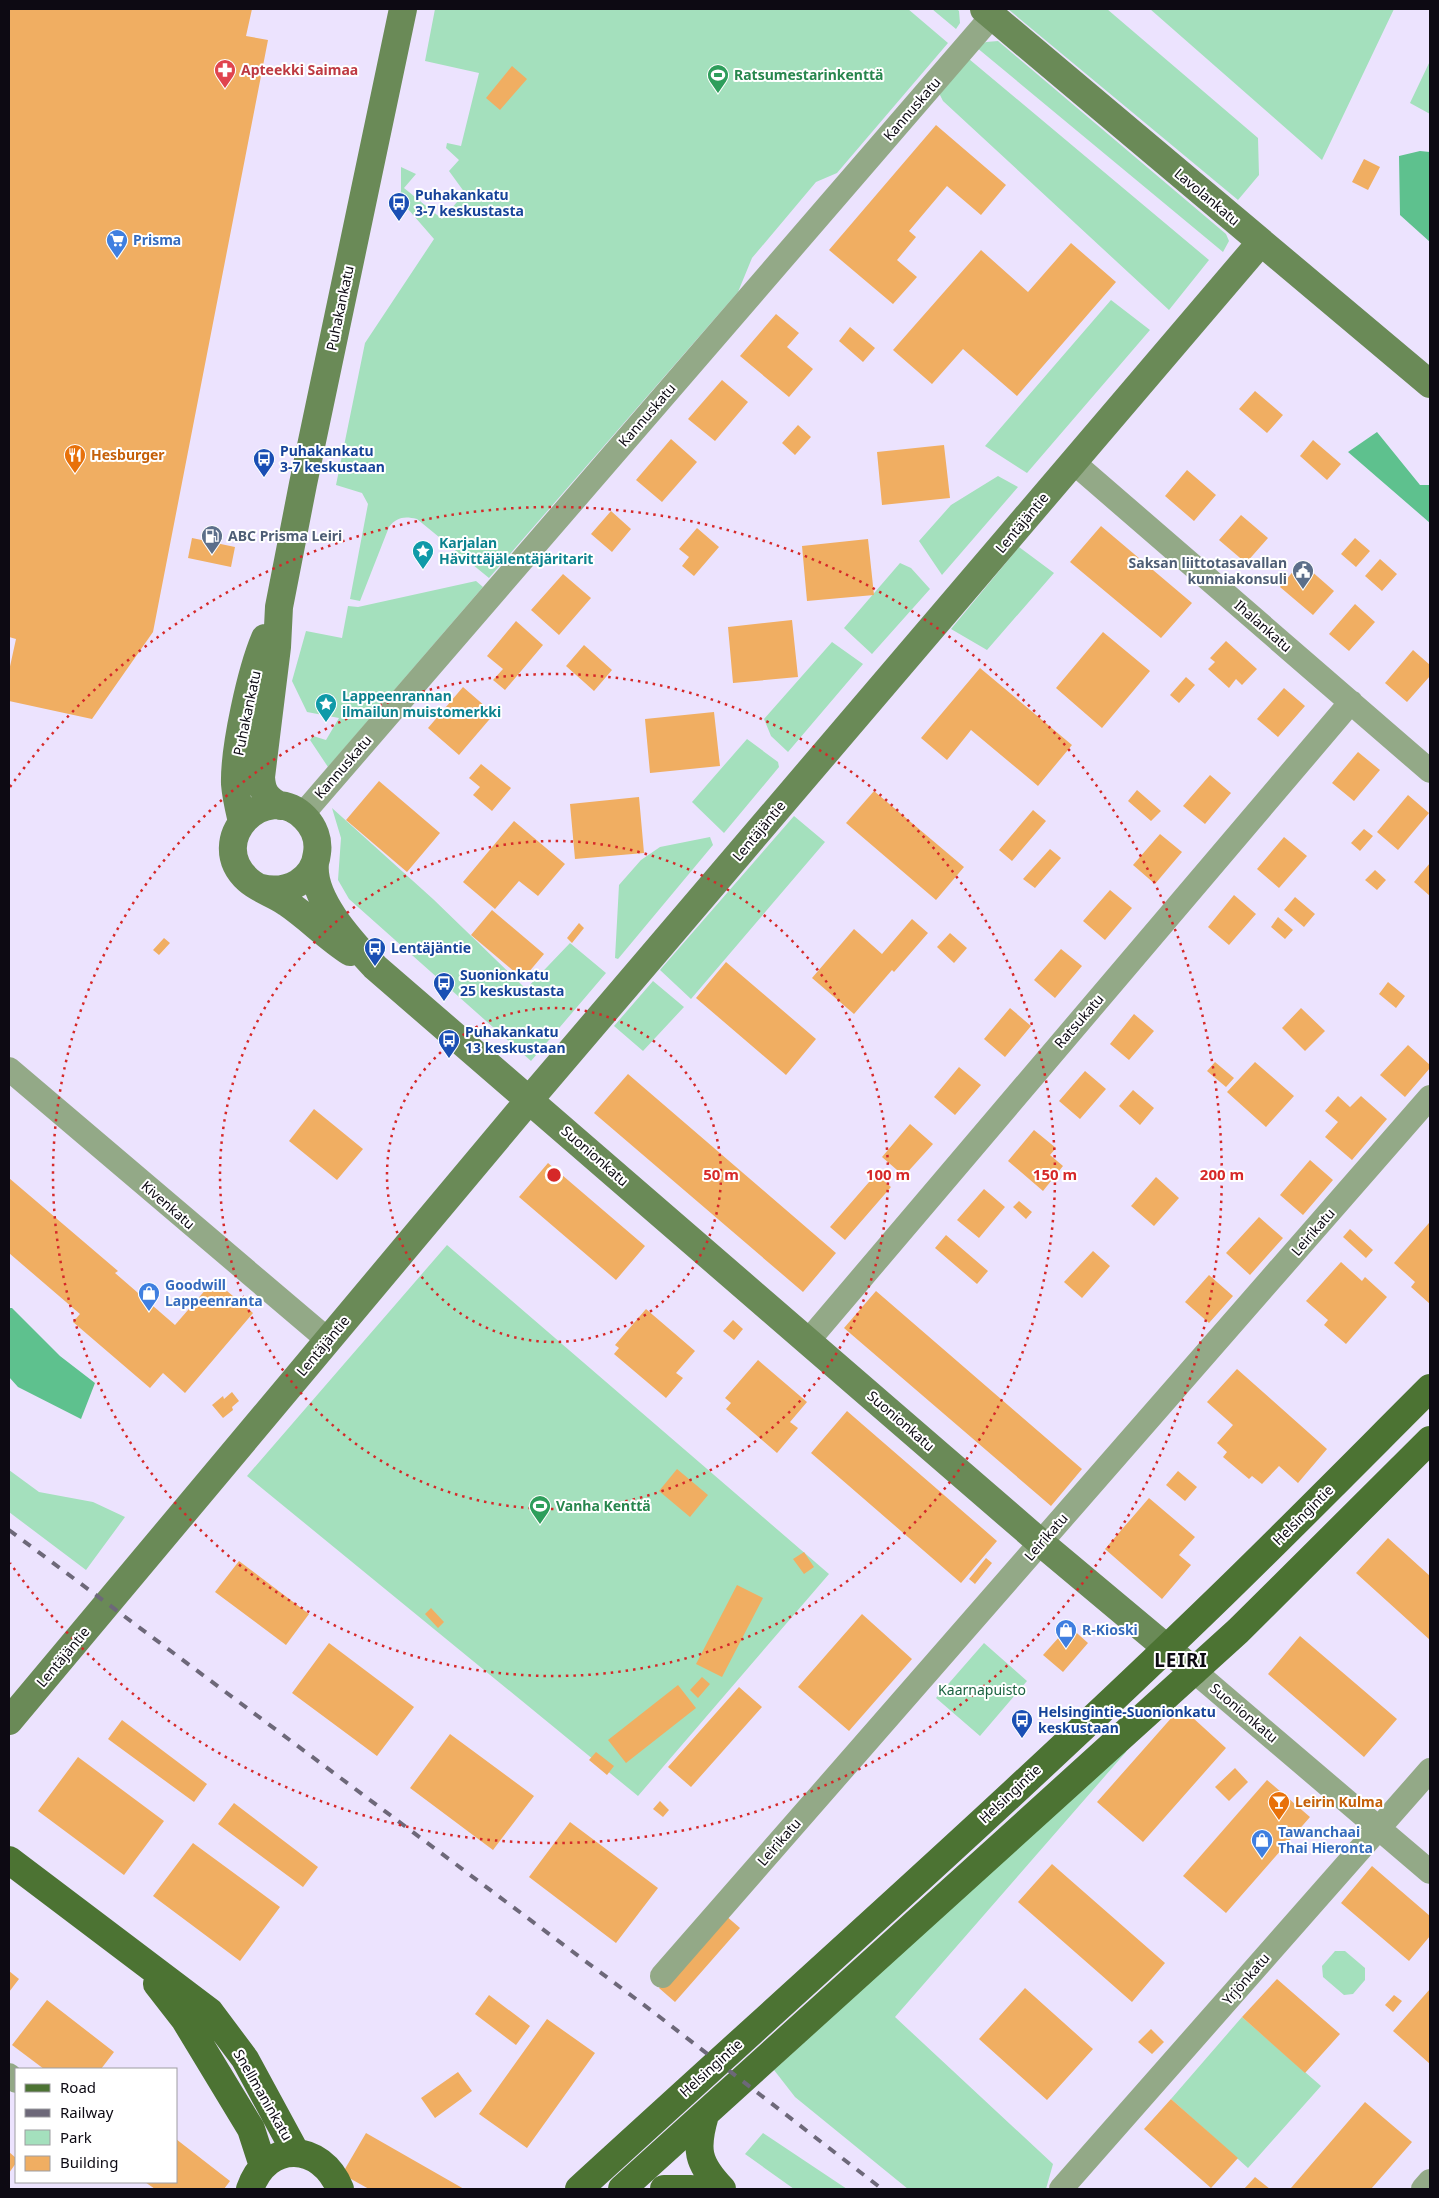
<svg xmlns="http://www.w3.org/2000/svg" width="1439" height="2198" font-family="'Noto Sans',sans-serif">
<rect width="100%" height="100%" fill="#ece3fe"/>
<path fill="#a4e0bd" d="M435 9H908L948 43 837 173 816 182 752 258 738 292 489 578 417 519C404 516 397 517 389 527L360 601 350 599 368 504 362 493 336 485 365 343 434 239 401 201V167L416 174 404 188 442 219 465 193 449 171 459 160 446 148 447 143 461 146 479 73 425 61Z
M932 9H957L959 11 960 23 956 29Z
M1008 9H1107L1258 138 1259 175 1238 200Z
M1150 9H1394L1322 160Z
M998 41 1226 234 1229 241 1223 252 976 47 986 42Z
M969 59 1209 260 1169 310 943 101 938 91Z
M1430 61V114L1410 103Z
M1111 300 1150 330 1027 473 985 446Z
M998 476 1018 487 942 575 919 541 951 505Z
M1019 547 1054 573 987 650 951 629Z
M900 563 911 568 930 589 872 654 844 628Z
M476 581 483 587 328 767 310 740 313 736 326 740 339 718 307 712 292 681 306 631 342 638 348 606 358 607Z
M832 642 863 664 788 752 771 736 764 719Z
M747 739 778 762 779 767 724 833 692 802Z
M332 808 433 899 526 989 570 943 606 973 531 1061 349 899 338 880 341 838Z
M794 816 825 842 691 999 660 970Z
M710 837 713 845 618 959 615 958 619 885 641 860 660 847Z
M653 981 684 1007 643 1051 614 1026Z
M447 1245 829 1574 638 1796 247 1476Z
M9 1470 39 1492 93 1502 125 1517 86 1570 9 1512Z
M984 1643 1027 1681 980 1736 936 1698Z
M1128 1746 1126 1752 895 2017 1053 2164 1046 2189H908L795 2097 774 2070Z
M1335 1951H1345L1365 1968V1980L1353 1994 1344 1995 1323 1977 1322 1966Z
M1242 2017 1321 2086 1248 2168 1171 2099Z
M763 2133 847 2189H794L745 2154Z"/>
<path fill="#5ec18e" d="M1420 151 1430 152V242L1400 215 1399 156Z
M1377 432 1420 485H1430V523L1348 452Z
M9 1308H12L60 1356 95 1383 81 1419 18 1387 9 1377Z"/>
<path fill="#f0ae62" d="M9 9H252L246 36 268 40 153 632 92 719 9 701V671L16 639 9 637Z
M512 66 527 79 500 110 486 98Z
M936 125 1006 185 981 215 947 186 909 231 916 237 897 260 917 277 893 304 829 250Z
M1364 159 1380 167 1368 190 1352 182Z
M1071 243 1116 282 1017 396 963 349 932 384 893 350 981 250 1028 292Z
M776 314 799 333 787 347 813 369 789 397 740 356Z
M850 327 875 348 863 362 839 341Z
M722 380 748 402 715 441 688 419Z
M1255 391 1283 415 1267 433 1239 409Z
M798 425 811 437 795 455 782 443Z
M671 439 697 462 662 502 636 480Z
M1313 440 1341 464 1327 480 1300 456Z
M944 445 950 498 882 505 877 452Z
M1187 470 1216 495 1194 521 1165 496Z
M611 511 631 529 612 552 591 534Z
M1241 515 1268 538 1246 563 1219 540Z
M1101 526 1192 603 1161 638 1070 562Z
M697 528 719 547 694 576 682 566 689 557 679 549Z
M192 538 235 547 231 567 188 558Z
M1355 538 1370 551 1356 567 1341 554Z
M868 539 874 595 807 601 802 546Z
M1380 559 1397 574 1382 591 1365 576Z
M1301 562 1334 591 1313 615 1280 587Z
M563 574 591 598 559 635 531 610Z
M1355 604 1375 622 1349 651 1329 634Z
M792 620 798 677 733 683 728 627Z
M516 621 543 645 505 690 493 680 503 669 487 656Z
M1103 632 1150 671 1102 728 1056 688Z
M1226 641 1257 669 1242 685 1236 679 1229 688 1208 669 1215 662 1210 658Z
M584 645 612 670 594 691 566 666Z
M1413 650 1430 665V676L1407 702 1385 683Z
M980 668 1072 745 1038 786 971 730 947 760 921 738Z
M1186 677 1195 685 1179 703 1170 695Z
M463 687 494 714 459 755 428 728Z
M1284 688 1305 706 1278 737 1257 719Z
M714 712 720 766 650 773 645 719Z
M1358 752 1380 770 1354 801 1332 783Z
M481 764 511 788 492 811 473 795 480 787 469 778Z
M1210 775 1231 793 1205 824 1183 806Z
M379 781 440 833 407 872 346 820Z
M1137 790 1161 811 1151 821 1128 801Z
M874 791 964 867 936 900 846 823Z
M1408 795 1429 813 1398 850 1377 832Z
M639 797 644 853 575 859 570 804Z
M1033 810 1046 821 1012 861 999 850Z
M514 821 565 864 538 896 519 881 495 909 463 882Z
M1364 829 1373 836 1360 851 1351 843Z
M1160 834 1182 852 1155 884 1133 865Z
M1284 837 1307 856 1279 888 1257 869Z
M1050 849 1061 858 1035 888 1023 879Z
M1430 863V896L1414 882Z
M1375 870 1386 880 1377 890 1365 880Z
M1110 890 1132 908 1105 940 1083 921Z
M1234 895 1256 914 1229 945 1208 927Z
M1295 897 1315 914 1304 927 1284 910Z
M492 910 544 954 523 979 471 935Z
M1278 917 1293 930 1285 939 1271 927Z
M912 919 928 933 894 972 892 970 854 1014 812 978 854 929 882 954Z
M579 923 584 928 572 943 567 938Z
M950 933 967 948 954 963 937 947Z
M164 938 170 943 159 955 153 950Z
M1061 949 1082 966 1055 998 1034 980Z
M726 962 816 1039 786 1075 696 998Z
M1388 982 1405 996 1396 1008 1379 994Z
M1010 1008 1031 1026 1005 1057 984 1039Z
M1301 1008 1325 1031 1305 1051 1282 1028Z
M1134 1014 1154 1031 1129 1060 1110 1044Z
M1408 1045 1430 1065V1068L1405 1097 1380 1075Z
M1215 1062 1234 1078 1226 1087 1207 1071Z
M1255 1062 1294 1096 1266 1127 1227 1092Z
M959 1067 981 1085 955 1115 934 1097Z
M1085 1071 1106 1089 1080 1119 1059 1101Z
M628 1074 836 1253 803 1292 594 1113Z
M1133 1090 1154 1108 1140 1125 1119 1106Z
M1338 1096 1350 1107 1361 1096 1387 1119 1352 1160 1325 1137 1338 1122 1325 1111Z
M314 1109 363 1149 337 1180 289 1141Z
M910 1124 933 1144 904 1176 882 1157Z
M1034 1130 1056 1148 1050 1155 1063 1166 1043 1191 1008 1161Z
M1310 1160 1333 1180 1303 1215 1280 1195Z
M548 1163 645 1246 616 1280 519 1197Z
M876 1174 891 1187 845 1240 830 1227Z
M1156 1177 1179 1198 1154 1226 1131 1206Z
M9 1178 118 1271 115 1273 175 1325 214 1280 253 1313 185 1393 163 1373 150 1388 73 1322 80 1314 9 1253Z
M984 1189 1005 1207 979 1238 957 1220Z
M1019 1201 1032 1212 1026 1219 1013 1207Z
M1259 1217 1283 1238 1250 1275 1226 1253Z
M1429 1223 1430 1224V1304L1411 1287 1415 1282 1394 1263Z
M1350 1229 1373 1250 1366 1258 1343 1237Z
M946 1235 988 1271 977 1284 935 1248Z
M1093 1251 1110 1266 1082 1298 1064 1282Z
M1341 1262 1362 1281 1365 1277 1387 1297 1346 1344 1324 1325 1328 1320 1306 1301Z
M1209 1275 1233 1296 1209 1323 1185 1302Z
M876 1291 1082 1469 1051 1506 844 1328Z
M646 1309 695 1351 676 1373 683 1378 666 1398 614 1354 619 1348 615 1345Z
M733 1320 743 1329 734 1340 723 1331Z
M758 1360 807 1402 790 1422 798 1428 777 1453 726 1409 731 1403 725 1398Z
M1237 1369 1327 1449 1298 1483 1279 1466 1262 1484 1252 1476 1249 1479 1223 1457 1227 1452 1217 1443 1233 1425 1207 1402Z
M232 1392 239 1401 232 1407 233 1410 223 1418 212 1405 223 1396 224 1399Z
M847 1411 997 1541 961 1583 811 1453Z
M677 1469 708 1495 690 1517 659 1491Z
M1178 1471 1197 1487 1185 1501 1166 1485Z
M1149 1498 1195 1537 1179 1555 1191 1565 1162 1599 1105 1549Z
M1388 1538 1430 1576V1640L1356 1573Z
M804 1552 814 1567 804 1574 793 1559Z
M986 1558 992 1563 975 1584 969 1579Z
M239 1561 309 1614 286 1645 215 1592Z
M737 1585 763 1598 722 1677 696 1664Z
M431 1608 444 1622 438 1628 425 1614Z
M862 1614 912 1659 849 1731 798 1687Z
M1069 1626 1088 1643 1063 1672 1043 1655Z
M1300 1636 1397 1719 1364 1757 1268 1674Z
M329 1643 414 1707 377 1756 292 1693Z
M702 1677 710 1684 698 1698 690 1690Z
M678 1685 696 1708 626 1763 608 1740Z
M739 1687 762 1707 691 1787 668 1767Z
M1181 1707 1226 1748 1143 1842 1097 1802Z
M122 1720 207 1784 194 1802 108 1739Z
M450 1734 534 1796 493 1850 410 1788Z
M596 1752 614 1766 607 1775 589 1760Z
M78 1757 164 1821 124 1875 38 1811Z
M1235 1768 1248 1782 1229 1801 1215 1787Z
M1267 1780 1310 1817 1226 1913 1183 1876Z
M660 1801 669 1810 663 1817 653 1809Z
M234 1803 318 1867 303 1887 218 1824Z
M570 1822 658 1888 616 1943 529 1877Z
M193 1843 280 1907 240 1961 153 1896Z
M1052 1864 1165 1963 1132 2002 1018 1902Z
M1372 1866 1430 1916V1936L1409 1961 1341 1903Z
M725 1915 740 1928 675 2002 659 1988Z
M9 1971 19 1979 9 1992Z
M1277 1979 1340 2034 1305 2073 1242 2017Z
M1025 1988 1093 2049 1047 2100 979 2039Z
M1430 1989V2064L1393 2031Z
M489 1995 530 2026 516 2045 475 2014Z
M1394 1995 1402 2001 1393 2012 1385 2005Z
M47 2000 114 2052 101 2069H44L12 2045Z
M547 2019 595 2053 527 2148 479 2114Z
M1151 2029 1164 2042 1152 2054 1138 2042Z
M458 2072 472 2091 435 2118 421 2098Z
M1171 2099 1238 2158 1211 2188 1144 2129Z
M1365 2102 1412 2142 1371 2189H1292L1291 2188Z
M366 2133 464 2189H369L342 2174Z
M176 2139 230 2181 224 2189H155L145 2182H176Z
M9 2152 16 2158V2163L9 2173Z
M1255 2177 1270 2189H1244Z"/>
<g fill="none" stroke-linecap="round" stroke-linejoin="round">
<path stroke="#93a987" stroke-width="24" d="M1073 462 1430 771
M302 815 992 16
M9 1069 328 1340
M808 1341 1351 702
M1194 1671 1430 1872
M662 1976 1430 1097
M9 2075 16 2081
M1061 2189 1430 1770
M1423 2189 1430 2181"/>
<path stroke="#6a8a57" stroke-width="28" d="M984 9 1430 384
M281 806C267 799 262 793 261 777L277 647 279 607 303 484 403 9
M242 822C239 809 236 797 235 784 234 748 251 671 265 638
M315 863C311 899 352 942 375 967L1041 1543 1194 1671
M261 888C287 894 314 881 317 853 319 840 314 827 305 818 266 778 204 840 248 880 259 890 275 894 287 903 309 918 328 938 350 952
M9 1721 530 1099 1261 242"/>
<path stroke="#4c7333" stroke-width="28" d="M9 1860 210 2012 245 2059 296 2153
M157 1984 185 2020 251 2129 263 2166
M705 2115C695 2149 697 2163 722 2189
M250 2189C267 2140 321 2142 340 2189
M579 2189C794 1992 1013 1798 1222 1595 1292 1527 1361 1457 1430 1388
M622 2189 1238 1631 1430 1440
M664 2189H691"/>
<path stroke="#6d6879" stroke-width="4" stroke-dasharray="9 9" stroke-linecap="butt" d="M9 1530 652 2011 882 2189"/>
</g>
<g fill="none" stroke="#d62828" stroke-width="2.5" stroke-dasharray="2.5 5">
<circle cx="554" cy="1175" r="167"/>
<circle cx="554" cy="1175" r="334"/>
<circle cx="554" cy="1175" r="501"/>
<path d="M10 787A668 668 0 1 1 10 1563"/>
</g>
<defs>
<g id="pharmacy-pin" transform="scale(1.125)"><path d="M0 17L-7.5 6A9.5 9.5 0 1 1 7.5 6Z" fill="#e0444e" stroke="#fff"/><path d="M-2-6h4v4h4v4h-4v4h-4v-4h-4v-4h4Z" fill="#fff"/></g>
<g id="stadium-pin" transform="scale(1.125)"><path d="M0 17L-7.5 6A9.5 9.5 0 1 1 7.5 6Z" fill="#2e9e5b" stroke="#fff"/><path d="M0-5a6.5 5 0 1 0 0 10a6.5 5 0 1 0 0-10ZM-3.5-1.8h7v3.6h-7Z" fill="#fff"/></g>
<g id="bus-pin" transform="scale(1.125)"><path d="M0 17L-7.5 6A9.5 9.5 0 1 1 7.5 6Z" fill="#1a4fb4" stroke="#fff"/><path d="M-5-6H5V4H4V6H2V4H-2V6H-4V4H-5ZM-3.5-4V0h7V-4ZM-3.5 1.2v1.5H-2V1.2ZM2 1.2v1.5H3.5V1.2Z" fill="#fff"/></g>
<g id="supermarket-pin" transform="scale(1.125)"><path d="M0 17L-7.5 6A9.5 9.5 0 1 1 7.5 6Z" fill="#3f7fe0" stroke="#fff"/><path d="M-6-5.5h2.5l.6 2H6L4.5 2H-2.5L-4.4-4H-6ZM-1.5 3.2a1.3 1.3 0 1 0 .1 0ZM3 3.2a1.3 1.3 0 1 0 .1 0Z" fill="#fff"/></g>
<g id="restaurant-pin" transform="scale(1.125)"><path d="M0 17L-7.5 6A9.5 9.5 0 1 1 7.5 6Z" fill="#e8710a" stroke="#fff"/><path d="M-5-6h1v4h1v-4h1v4h1v-4h1v5L-1.5 .5V6h-2V.5L-5-1ZM5-6V6H3V1.5H1.5Q1.5-4 5-6Z" fill="#fff"/></g>
<g id="fuel-pin" transform="scale(1.125)"><path d="M0 17L-7.5 6A9.5 9.5 0 1 1 7.5 6Z" fill="#5c6f8a" stroke="#fff"/><path d="M-5.5-6h7V0h2V4h1.3V-2.5L3-4.5l.8-.8L6-3V5H2.5V1h-1V6h-7ZM-4.2-4.7v3.2H.2V-4.7Z" fill="#fff"/></g>
<g id="sight-pin" transform="scale(1.125)"><path d="M0 17L-7.5 6A9.5 9.5 0 1 1 7.5 6Z" fill="#0f9aa8" stroke="#fff"/><path d="M0-6L1.8-2.2L6-1.7L2.9 1.2L3.7 5.4L0 3.3L-3.7 5.4L-2.9 1.2L-6-1.7L-1.8-2.2Z" fill="#fff"/></g>
<g id="civic-pin" transform="scale(1.125)"><path d="M0 17L-7.5 6A9.5 9.5 0 1 1 7.5 6Z" fill="#5c6f8a" stroke="#fff"/><path d="M-.6-6.5H3V-4.5H.6V-3L4-1V1h2V6H-6V1h2V-1L-.6-3ZM-1.2 2.5V6h2.4V2.5Z" fill="#fff"/></g>
<g id="shop-pin" transform="scale(1.125)"><path d="M0 17L-7.5 6A9.5 9.5 0 1 1 7.5 6Z" fill="#3f7fe0" stroke="#fff"/><path d="M-5-2.5h2.3a2.7 3.5 0 0 1 5.4 0H5L5.5 6h-11ZM-1.5-2.5h3a1.5 2.3 0 0 0-3 0Z" fill="#fff"/></g>
<g id="bar-pin" transform="scale(1.125)"><path d="M0 17L-7.5 6A9.5 9.5 0 1 1 7.5 6Z" fill="#e8710a" stroke="#fff"/><path d="M-6-5H6L.8 .8V4.5H3.5V6h-7V4.5H-.8V.8Z" fill="#fff"/></g>
</defs>
<g fill-rule="evenodd">
<use href="#pharmacy-pin" x="225" y="70"/>
<use href="#stadium-pin" x="718" y="75"/>
<use href="#bus-pin" x="399" y="203"/>
<use href="#supermarket-pin" x="117" y="240"/>
<use href="#restaurant-pin" x="75" y="455"/>
<use href="#bus-pin" x="264" y="459"/>
<use href="#fuel-pin" x="212" y="536"/>
<use href="#sight-pin" x="423" y="551"/>
<use href="#civic-pin" x="1303" y="571"/>
<use href="#sight-pin" x="326" y="704"/>
<use href="#bus-pin" x="375" y="948"/>
<use href="#bus-pin" x="444" y="983"/>
<use href="#bus-pin" x="449" y="1040"/>
<use href="#shop-pin" x="149" y="1293"/>
<use href="#stadium-pin" x="540" y="1506"/>
<use href="#shop-pin" x="1066" y="1630"/>
<use href="#bus-pin" x="1022" y="1720"/>
<use href="#bar-pin" x="1279" y="1802"/>
<use href="#shop-pin" x="1262" y="1840"/>
</g>
<g text-anchor="middle" stroke-width="4" stroke-linejoin="round" paint-order="stroke">
<g font-size="14" font-weight="bold" fill="#be3a42" stroke="#fff" text-anchor="start">
<text x="241" y="75">Apteekki Saimaa</text>
</g>
<g font-size="14" font-weight="bold" fill="#27864d" stroke="#fff" text-anchor="start">
<text x="734" y="80">Ratsumestarinkenttä</text>
<text x="556" y="1511">Vanha Kenttä</text>
</g>
<g font-size="14" fill="#0d0a13" stroke="#fff">
<text transform="translate(912 109) rotate(-49)" y="5">Kannuskatu</text>
<text transform="translate(1207 197) rotate(40)" y="5">Lavolankatu</text>
<text transform="translate(340 308) rotate(-78)" y="5">Puhakankatu</text>
<text transform="translate(647 415) rotate(-49)" y="5">Kannuskatu</text>
<text transform="translate(1022 523) rotate(-50)" y="5">Lentäjäntie</text>
<text transform="translate(1263 626) rotate(41)" y="5">Ihalankatu</text>
<text transform="translate(247 713) rotate(-78)" y="5">Puhakankatu</text>
<text transform="translate(343 767) rotate(-49)" y="5">Kannuskatu</text>
<text transform="translate(759 831) rotate(-50)" y="5">Lentäjäntie</text>
<text transform="translate(1079 1021) rotate(-49)" y="5">Ratsukatu</text>
<text transform="translate(595 1156) rotate(41)" y="5">Suonionkatu</text>
<text transform="translate(168 1205) rotate(41)" y="5">Kivenkatu</text>
<text transform="translate(1313 1232) rotate(-49)" y="5">Leirikatu</text>
<text transform="translate(323 1346) rotate(-50)" y="5">Lentäjäntie</text>
<text transform="translate(901 1421) rotate(41)" y="5">Suonionkatu</text>
<text transform="translate(1303 1515) rotate(-45)" y="5">Helsingintie</text>
<text transform="translate(1046 1537) rotate(-49)" y="5">Leirikatu</text>
<text transform="translate(63 1657) rotate(-50)" y="5">Lentäjäntie</text>
<text transform="translate(1244 1713) rotate(40)" y="5">Suonionkatu</text>
<text transform="translate(1010 1794) rotate(-43)" y="5">Helsingintie</text>
<text transform="translate(779 1842) rotate(-49)" y="5">Leirikatu</text>
<text transform="translate(1246 1979) rotate(-49)" y="5">Yrjönkatu</text>
<text transform="translate(711 2068) rotate(-42)" y="5">Helsingintie</text>
<text transform="translate(263 2095) rotate(60)" y="5">Snellmaninkatu</text>
</g>
<g font-size="14" font-weight="bold" fill="#164399" stroke="#fff" text-anchor="start">
<text x="415" y="200">Puhakankatu<tspan x="415" dy="16">3-7 keskustasta</tspan></text>
<text x="280" y="456">Puhakankatu<tspan x="280" dy="16">3-7 keskustaan</tspan></text>
<text x="391" y="953">Lentäjäntie</text>
<text x="460" y="980">Suonionkatu<tspan x="460" dy="16">25 keskustasta</tspan></text>
<text x="465" y="1037">Puhakankatu<tspan x="465" dy="16">13 keskustaan</tspan></text>
<text x="1038" y="1717">Helsingintie-Suonionkatu<tspan x="1038" dy="16">keskustaan</tspan></text>
</g>
<g font-size="14" font-weight="bold" fill="#366cbe" stroke="#fff" text-anchor="start">
<text x="133" y="245">Prisma</text>
<text x="165" y="1290">Goodwill<tspan x="165" dy="16">Lappeenranta</tspan></text>
<text x="1082" y="1635">R-Kioski</text>
<text x="1278" y="1837">Tawanchaai<tspan x="1278" dy="16">Thai Hieronta</tspan></text>
</g>
<g font-size="14" font-weight="bold" fill="#c56008" stroke="#fff" text-anchor="start">
<text x="91" y="460">Hesburger</text>
<text x="1295" y="1807">Leirin Kulma</text>
</g>
<g font-size="14" font-weight="bold" fill="#4e5e75" stroke="#fff" text-anchor="start">
<text x="228" y="541">ABC Prisma Leiri</text>
<text x="1287" y="568" text-anchor="end">Saksan liittotasavallan<tspan x="1287" dy="16">kunniakonsuli</tspan></text>
</g>
<g font-size="14" font-weight="bold" fill="#0d838f" stroke="#fff" text-anchor="start">
<text x="439" y="548">Karjalan<tspan x="439" dy="16">Hävittäjälentäjäritarit</tspan></text>
<text x="342" y="701">Lappeenrannan<tspan x="342" dy="16">ilmailun muistomerkki</tspan></text>
</g>
<g font-size="14" fill="#1a6341" stroke="#fff">
<text x="982" y="1695">Kaarnapuisto</text>
</g>
<g font-size="19" font-weight="bold" letter-spacing="1" fill="#0d0a13" stroke="#fff">
<text x="1181" y="1667">LEIRI</text>
</g>
</g>
<circle cx="554" cy="1175" r="8" fill="#d62828" stroke="#fff" stroke-width="2.5"/>
<g font-size="15" text-anchor="middle" font-weight="bold" fill="#d62828" stroke="#fff" stroke-width="4" stroke-linejoin="round" paint-order="stroke">
<text x="721" y="1180">50 m</text>
<text x="888" y="1180">100 m</text>
<text x="1055" y="1180">150 m</text>
<text x="1222" y="1180">200 m</text>
</g>
<rect width="1439" height="2198" fill="none" stroke="#0d0a13" stroke-width="20"/>
<rect x="15" y="2068" width="162" height="115" fill="#ffffff" stroke="#9e9da1"/>
<rect x="25" y="2084" width="25" height="8" fill="#4c7333" stroke="#9e9da1"/>
<text x="60" y="2093" font-size="15" fill="#0d0a13">Road</text>
<rect x="25" y="2109" width="25" height="8" fill="#6d6879" stroke="#9e9da1"/>
<text x="60" y="2118" font-size="15" fill="#0d0a13">Railway</text>
<rect x="25" y="2130" width="25" height="15" fill="#a4e0bd" stroke="#9e9da1"/>
<text x="60" y="2143" font-size="15" fill="#0d0a13">Park</text>
<rect x="25" y="2156" width="25" height="15" fill="#f0ae62" stroke="#9e9da1"/>
<text x="60" y="2168" font-size="15" fill="#0d0a13">Building</text>
</svg>
